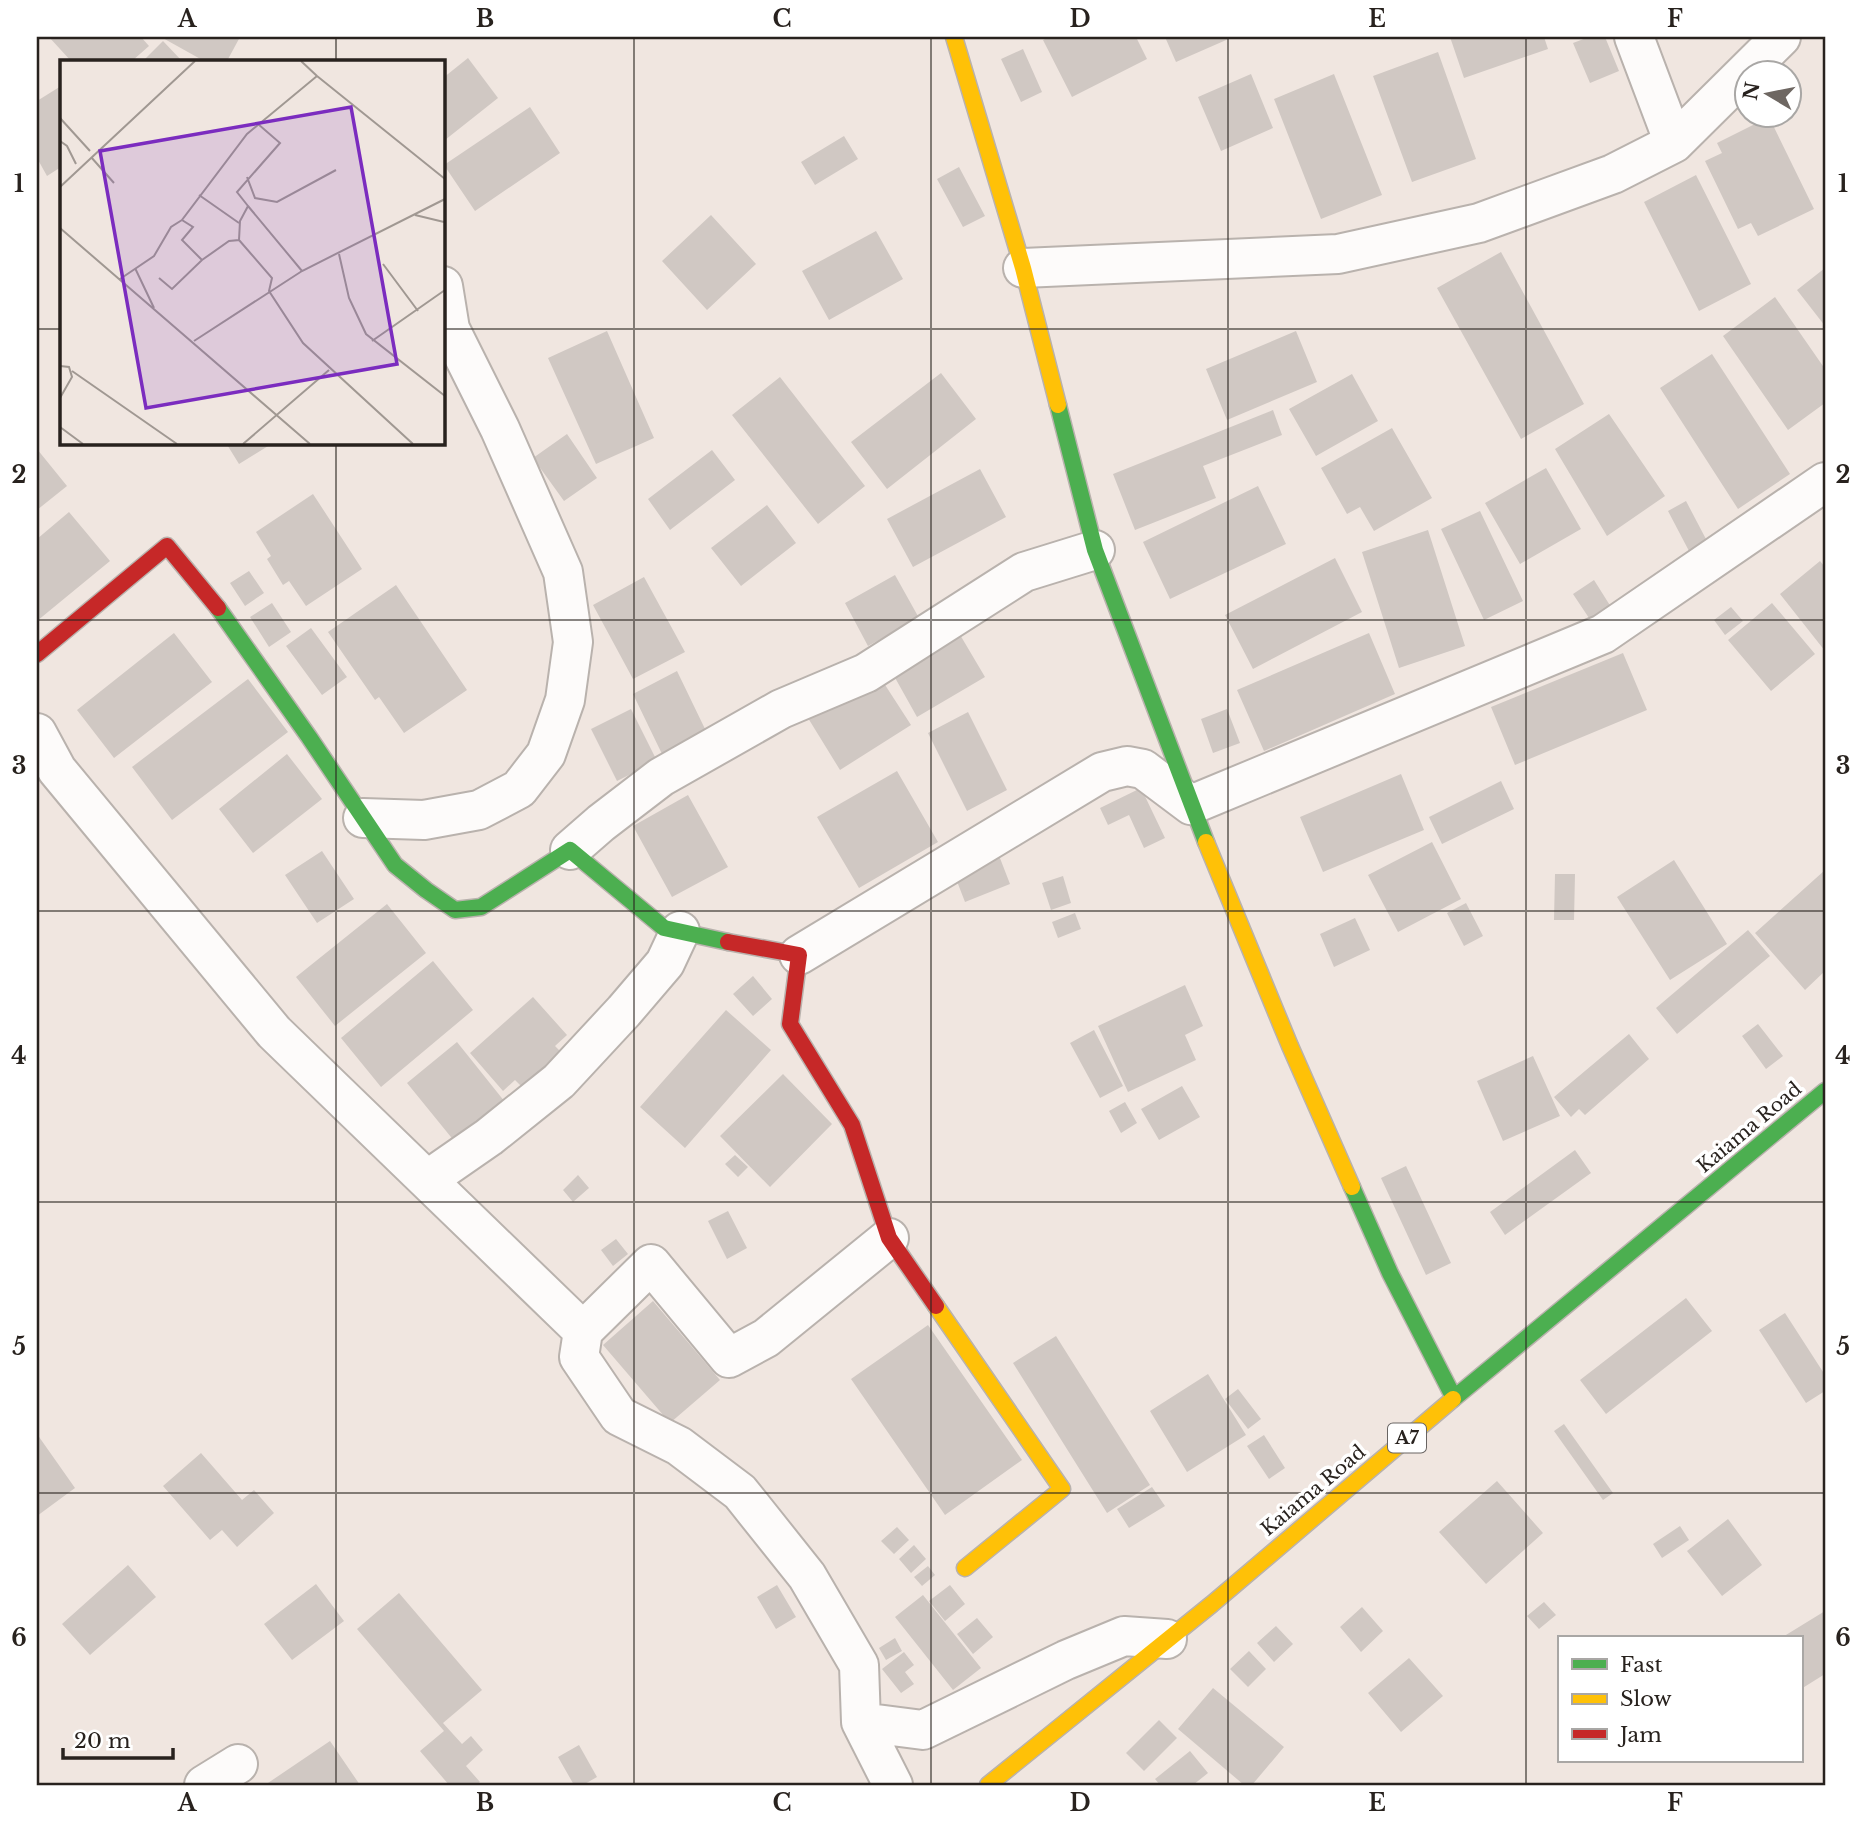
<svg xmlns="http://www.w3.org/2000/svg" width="1862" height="1822" font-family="'Libre Baskerville',serif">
<rect width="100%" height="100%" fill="#f0e6e0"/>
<path fill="#d0c8c3" d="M49 37H141L149 46 132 61H71Z
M161 37H240L227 61H204Z
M1049 37H1136L1147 59 1072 97 1043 40Z
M1165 37H1233L1176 62Z
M1450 37H1544L1548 49 1464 78Z
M1589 37H1605L1619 71 1590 83 1573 43Z
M163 41 182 61H143Z
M1023 49 1042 92 1021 102 1001 59Z
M1438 52 1476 159 1412 182 1373 76Z
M468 58 498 98 445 140 443 137V78Z
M1251 74 1273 128 1221 151 1198 97Z
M1334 74 1382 195 1321 219 1274 99Z
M61 86V167L47 176 37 158V101Z
M530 107 560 153 475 211 444 165Z
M1769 117 1814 209 1758 236 1751 223 1738 229 1705 161 1722 153 1717 143Z
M844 136 858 159 815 185 801 162Z
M959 167 985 216 963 227 937 179Z
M1696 175 1751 284 1699 311 1644 202Z
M711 215 756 264 707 310 662 261Z
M876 231 903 279 829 320 802 271Z
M1501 252 1584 404 1521 439 1437 288Z
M1825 268V326L1797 290Z
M1775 297 1825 369V403L1788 430 1723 336Z
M607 331 654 438 596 464 548 358Z
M1296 331 1317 382 1227 420 1206 369Z
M1712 354 1790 474 1738 509 1660 388Z
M941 373 976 419 887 489 851 442Z
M1352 374 1378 421 1316 456 1289 409Z
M780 377 865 486 818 524 732 415Z
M1273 410 1282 435 1203 466 1216 498 1135 530 1113 474Z
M1609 414 1665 496 1607 536 1555 449Z
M1392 428 1432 498 1374 531 1360 507 1347 514 1321 468Z
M567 434 597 478 564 501 533 458Z
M226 443H273L239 464Z
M37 449 67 486 37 510Z
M712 450 735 480 670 530 648 499Z
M1546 468 1581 529 1520 564 1485 503Z
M980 469 1006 517 913 567 887 519Z
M1258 486 1286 544 1170 599 1143 542Z
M313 494 362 569 306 606 289 581 283 585 267 559 271 556 256 532Z
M1686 501 1707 541 1689 551 1668 511Z
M767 505 796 543 741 586 711 548Z
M1480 511 1523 601 1484 620 1441 529Z
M69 512 110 561 37 621V539Z
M1428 530 1465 646 1399 668 1362 552Z
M1335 558 1362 612 1253 669 1225 615Z
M1820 561 1825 567V651L1780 594Z
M249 571 264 593 245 606 230 583Z
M895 575 919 618 868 646 845 603Z
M644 577 685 652 633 679 593 605Z
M1594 580 1611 607 1591 621 1573 594Z
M396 585 467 690 404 733 379 697 375 700 328 632Z
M272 603 291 632 269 647 250 617Z
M1772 603 1815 654 1771 691 1728 640Z
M1731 607 1743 621 1725 635 1714 620Z
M311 628 347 677 322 695 286 646Z
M956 628 985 677 917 717 889 667Z
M174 633 212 682 114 758 77 710Z
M1369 633 1395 694 1264 751 1237 690Z
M1623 653 1647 710 1515 765 1491 707Z
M677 671 706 731 662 754 633 694Z
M878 674 911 725 840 770 808 718Z
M248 679 288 732 172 820 132 767Z
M631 709 657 761 617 781 591 729Z
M1227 709 1240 743 1213 753 1201 719Z
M968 712 1007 790 967 811 928 733Z
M287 754 322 799 253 853 219 809Z
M897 771 938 842 859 888 817 817Z
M1401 774 1424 830 1323 872 1300 817Z
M1501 781 1514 809 1442 844 1429 817Z
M1141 788 1165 838 1144 848 1129 815 1108 825 1100 808Z
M688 795 728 867 672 897 633 826Z
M1432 842 1461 899 1398 932 1368 875Z
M322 851 354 899 317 923 285 875Z
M998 853 1010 884 965 902 953 871Z
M1674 860 1727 944 1670 980 1617 897Z
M1825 870V971L1805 990 1755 933Z
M1555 874H1575L1574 920H1554Z
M1063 876 1071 903 1051 910 1042 883Z
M1466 903 1483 936 1464 946 1447 913Z
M387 904 426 953 335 1026 296 977Z
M1075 913 1081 929 1058 938 1052 922Z
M1355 918 1370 950 1334 967 1320 934Z
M1748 930 1770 956 1677 1034 1656 1008Z
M433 961 473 1010 381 1087 341 1038Z
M753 976 772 999 753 1016 733 994Z
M1185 985 1203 1026 1185 1035 1196 1060 1128 1092 1098 1026Z
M533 997 567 1035 555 1046 562 1053 523 1088 515 1080 503 1091 470 1053Z
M726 1010 771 1050 685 1148 640 1107Z
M1758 1024 1783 1056 1766 1069 1742 1036Z
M1094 1030 1123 1086 1100 1098 1070 1043Z
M1629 1034 1649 1059 1585 1115 1579 1109 1571 1117 1554 1097Z
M457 1042 505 1102 455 1142 407 1083Z
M1533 1056 1560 1116 1503 1141 1477 1081Z
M783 1074 832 1124 770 1187 720 1136Z
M1182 1086 1200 1117 1159 1140 1141 1109Z
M1125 1102 1137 1123 1121 1133 1109 1111Z
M1575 1150 1591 1173 1505 1235 1490 1212Z
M735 1155 748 1167 738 1177 725 1164Z
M1406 1166 1451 1263 1426 1275 1381 1178Z
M578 1175 589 1188 573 1202 563 1190Z
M728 1211 747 1248 727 1259 708 1221Z
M616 1239 628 1254 613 1266 601 1250Z
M1686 1298 1712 1331 1606 1414 1580 1380Z
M653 1301 720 1380 670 1423 603 1345Z
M1785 1313 1825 1375V1391L1806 1403 1759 1330Z
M928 1325 1022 1460 945 1515 851 1379Z
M1056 1336 1150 1485 1107 1513 1013 1363Z
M1208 1374 1246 1435 1187 1472 1150 1411Z
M1238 1389 1261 1419 1248 1429 1225 1399Z
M1564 1424 1613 1493 1603 1500 1554 1431Z
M37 1434 75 1488 37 1516Z
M1264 1435 1285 1468 1269 1479 1247 1446Z
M201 1453 242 1500 254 1490 274 1513 237 1547 222 1530 210 1540 163 1486Z
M1497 1481 1543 1533 1486 1584 1439 1532Z
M1152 1487 1165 1506 1129 1528 1117 1509Z
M1728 1519 1762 1565 1722 1596 1687 1551Z
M1680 1526 1689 1540 1662 1558 1653 1544Z
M897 1527 909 1540 894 1554 881 1541Z
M914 1545 926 1559 911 1573 899 1559Z
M128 1565 156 1597 90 1655 62 1624Z
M928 1566 935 1575 922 1586 914 1577Z
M316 1584 344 1621 292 1660 264 1624Z
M777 1585 796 1617 776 1629 757 1597Z
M950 1585 965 1604 945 1621 929 1601Z
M399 1593 482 1690 443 1723 462 1744 471 1736 483 1750 466 1766 480 1782 476 1785H449L420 1751 444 1731 357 1629Z
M923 1595 981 1668 953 1690 895 1617Z
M1544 1602 1556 1615 1539 1629 1527 1616Z
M1362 1607 1383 1631 1361 1652 1340 1627Z
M1825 1611V1674L1801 1689V1638H1781Z
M977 1618 993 1637 973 1654 957 1634Z
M1276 1626 1293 1644 1274 1662 1257 1643Z
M895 1638 902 1651 886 1660 879 1648Z
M1249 1651 1266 1669 1248 1687 1230 1669Z
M904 1652 914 1665 905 1672 914 1684 901 1693 882 1669Z
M1409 1658 1443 1696 1401 1732 1368 1693Z
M1213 1688 1284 1747 1252 1785H1244L1178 1729Z
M1159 1720 1177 1738 1144 1771 1126 1753Z
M330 1741 360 1785H265Z
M579 1745 597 1777 583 1785H574L558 1757Z
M1190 1751 1208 1773 1193 1785H1160L1155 1779Z"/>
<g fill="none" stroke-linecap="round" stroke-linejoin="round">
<g stroke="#b9b2ad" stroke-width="42">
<path id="street" d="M1634 37 1674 143
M1023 268 1338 254 1479 223 1613 174 1674 143 1781 37
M37 733 57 770 274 1032 583 1331 651 1264 729 1358 766 1338 889 1238
M363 818 424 820 479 810 519 789 546 754 565 700 573 642 563 572 500 429 450 329 443 286
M570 850 601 823 661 777 781 709 866 673 1024 572 1095 550
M799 955 1102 772 1127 766 1143 769 1191 805 1603 634 1825 482
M427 1180 489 1137 559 1081 624 1011 665 963 680 931
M583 1331 579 1357 619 1416 679 1446 740 1492 807 1576 859 1665 861 1722 893 1785
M861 1722 923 1730 1066 1660 1124 1636 1167 1639
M204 1785 238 1764"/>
</g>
<g stroke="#b9b2ad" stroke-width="19">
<path id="fast" d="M1058 405 1095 550 1206 842
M218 608 309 737 395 865 426 890 455 910 481 907 570 850 664 928 728 942
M1352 1187 1390 1273 1454 1398
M1453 1399 1825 1091"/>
</g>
<g stroke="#b9b2ad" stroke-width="19">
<path id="slow" d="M954 37 1023 268 1058 405
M1206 842 1290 1046 1352 1187
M936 1306 1062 1489 965 1568
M988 1785 1212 1604 1453 1399"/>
</g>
<g stroke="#b9b2ad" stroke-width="19">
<path id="jam" d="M37 654 167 546 218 608
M728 942 799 955 790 1024 852 1125 889 1238 936 1306"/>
</g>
<use href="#street" stroke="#fdfbfa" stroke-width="38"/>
<use href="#fast" stroke="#4caf50" stroke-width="16"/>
<use href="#slow" stroke="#ffc107" stroke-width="16"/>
<use href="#jam" stroke="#c62828" stroke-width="16"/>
</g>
<path fill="none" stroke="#28221e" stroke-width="2" stroke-opacity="0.55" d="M336 37V61M634 37V1785M931 37V1785M1228 37V1785M1526 37V1785M37 329H61M443 329H1825M336 443V1785M37 620H1825M37 911H1825M37 1202H1825M37 1493H1825"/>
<g text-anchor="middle" stroke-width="7" stroke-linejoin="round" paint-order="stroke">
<rect fill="#fff" stroke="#686462" stroke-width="2" x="1388" y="1423.5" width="38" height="29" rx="5"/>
<g font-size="18" font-weight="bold" fill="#28221e">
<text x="1407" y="1444">A7</text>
</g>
<g font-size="19" fill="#28221e" stroke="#fff">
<text transform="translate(1749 1127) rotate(-40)" y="7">Kaiama Road</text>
<text transform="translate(1313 1490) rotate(-40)" y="7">Kaiama Road</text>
</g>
</g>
<g transform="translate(60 60)">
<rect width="385" height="385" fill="#f0e6e0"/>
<path fill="none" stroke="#a09892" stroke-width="2" d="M241 1 257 16M0 58 30 91M0 81 7 86 16 104M31 97 54 123M187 117 195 138 217 142 276 110M0 127 135 1M139 135 179 163M188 146 242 211M355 155 384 162M0 168 250 384M179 180 212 218 209 231 243 283 353 384M279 194 289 238 306 274 385 336M142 200 122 180 133 167 122 160 187 74 257 16 385 119M323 204 358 251M75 208 94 248M99 218 112 229 142 200 169 181 179 180 180 161 188 146 177 132 220 83 198 64M60 219 94 196 111 167 122 160M134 281 242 211 385 139M312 281 385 230M0 306 9 307 12 317 0 338M12 311 117 384M0 367 23 384M183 384 269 310"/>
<path fill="#7b2cbf" fill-opacity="0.15" stroke="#7b2cbf" stroke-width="3.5" d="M291 47 337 304 86 348 40 91Z"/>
<rect width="385" height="385" fill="none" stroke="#28221e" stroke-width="3.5"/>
</g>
<rect width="1862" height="1822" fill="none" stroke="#ffffff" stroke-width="77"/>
<rect x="1558" y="1636" width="245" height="126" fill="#ffffff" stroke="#a9a7a5" stroke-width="2"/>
<rect x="1572" y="1659" width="35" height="10" fill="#4caf50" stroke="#a9a7a5" stroke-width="2"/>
<text x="1620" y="1672" font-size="21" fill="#28221e">Fast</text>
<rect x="1572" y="1694" width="35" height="10" fill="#ffc107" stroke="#a9a7a5" stroke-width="2"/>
<text x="1620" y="1706" font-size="21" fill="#28221e">Slow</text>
<rect x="1572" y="1729" width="35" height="10" fill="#c62828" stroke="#a9a7a5" stroke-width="2"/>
<text x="1620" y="1742" font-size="21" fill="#28221e">Jam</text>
<g transform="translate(1768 94) rotate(280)"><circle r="33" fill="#ffffff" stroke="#a9a7a5" stroke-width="2"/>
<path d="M0-5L12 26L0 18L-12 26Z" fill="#6e6762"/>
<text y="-10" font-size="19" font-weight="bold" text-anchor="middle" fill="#28221e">N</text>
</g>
<path d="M63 1748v10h110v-10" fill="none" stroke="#28221e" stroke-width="3.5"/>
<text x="74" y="1748" font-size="21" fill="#28221e" stroke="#ffffff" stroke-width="5" paint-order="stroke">20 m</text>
<rect x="38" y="38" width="1786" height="1746" fill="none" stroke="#28221e" stroke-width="2.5"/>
<g font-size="23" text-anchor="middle" font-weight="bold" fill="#28221e">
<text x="187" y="27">A</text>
<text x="485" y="27">B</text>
<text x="782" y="27">C</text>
<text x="1080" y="27">D</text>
<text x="1377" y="27">E</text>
<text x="1675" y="27">F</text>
<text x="19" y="192">1</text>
<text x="1843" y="192">1</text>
<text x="19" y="483">2</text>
<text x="1843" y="483">2</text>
<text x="19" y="774">3</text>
<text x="1843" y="774">3</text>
<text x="19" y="1064">4</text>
<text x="1843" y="1064">4</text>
<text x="19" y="1355">5</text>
<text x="1843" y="1355">5</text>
<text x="19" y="1646">6</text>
<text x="1843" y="1646">6</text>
<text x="187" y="1811">A</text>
<text x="485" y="1811">B</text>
<text x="782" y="1811">C</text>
<text x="1080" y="1811">D</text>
<text x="1377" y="1811">E</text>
<text x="1675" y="1811">F</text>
</g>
</svg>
